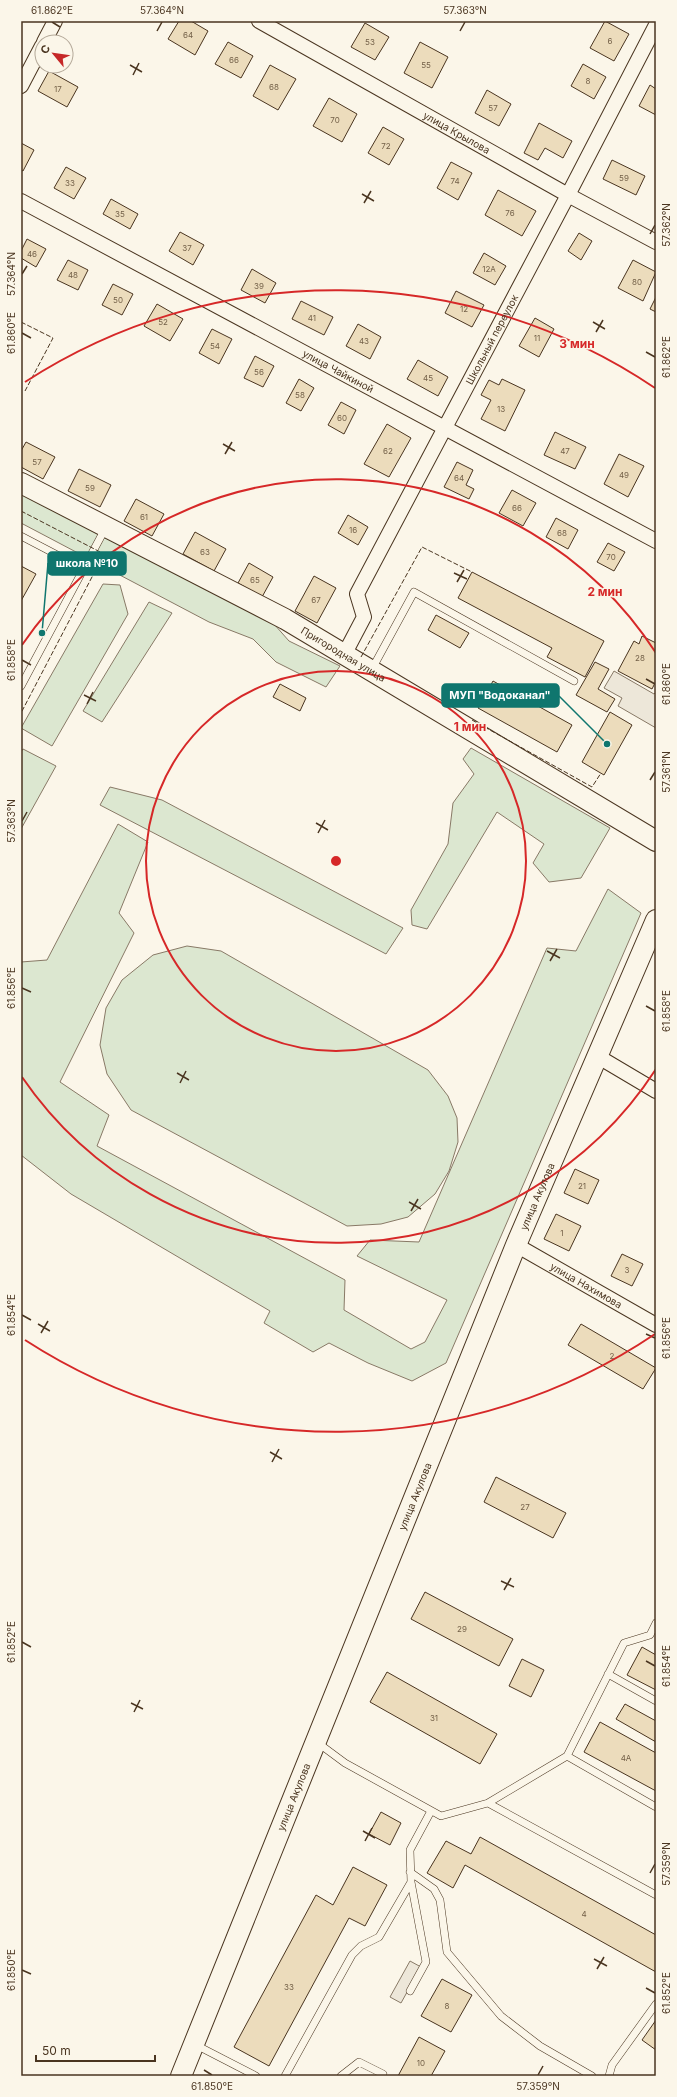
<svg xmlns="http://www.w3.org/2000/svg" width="677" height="2097" font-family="Inter,sans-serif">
<rect width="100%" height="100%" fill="#fbf6e9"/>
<path fill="#dce7d0" stroke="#887966" d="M21 489 274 624 289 641 340 666 326 687 276 662 253 639 209 622 21 523Z
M103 584 120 585 128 614 52 746 21 728Z
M149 602 172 613 102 722 83 711Z
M471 748 610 828 581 878 549 882 533 863 544 844 497 812 427 929 412 925 411 910 448 844 453 803 474 774 463 759Z
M23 749 56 766 21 829V752Z
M110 787 162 800 403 928 386 954 100 805Z
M118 824 148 842 119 913 134 933 60 1082 109 1115 97 1146 345 1280 344 1310 411 1349 425 1342 447 1300 357 1256 370 1240 419 1242 547 948 576 951 608 889 641 913 446 1363 412 1381 368 1363 329 1343 313 1352 264 1323 270 1311 71 1194 21 1155V962L47 960Z
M187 946 221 951 428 1070 448 1096 457 1118 458 1142 449 1171 435 1194 408 1217 381 1224 347 1226 131 1110 107 1074 100 1045 106 1008 122 980 153 955Z"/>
<path fill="#ede7d9" stroke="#887966" d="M614 671 654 694 656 692V728L618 706 622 698 604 688Z
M410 1961 421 1967 401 2003 390 1997Z"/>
<path fill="#ecdcbc" stroke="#4a3520" d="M179 21H191L208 31 195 55 168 39Z
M605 21 629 34 614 61 590 48Z
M365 23 389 37 375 60 351 47Z
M228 42 253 56 241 78 215 64Z
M420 42 448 57 432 88 404 73Z
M583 64 606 77 594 99 571 86Z
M270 65 296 79 278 110 253 96Z
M49 71 78 87 67 107 38 91Z
M650 85 656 89V115L639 106Z
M487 90 511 104 499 126 475 113Z
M329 98 357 114 342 142 313 126Z
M539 123 572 141 563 158 545 148 538 160 524 153Z
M383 127 404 139 389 165 368 153Z
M21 143 34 150 23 171 21 170Z
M612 160 645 176 636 195 603 179Z
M451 162 472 173 458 200 437 188Z
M66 167 86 178 74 199 54 188Z
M498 190 536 211 522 236 485 215Z
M111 199 138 214 130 229 103 214Z
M180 232 204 245 193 265 169 251Z
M579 233 592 241 581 260 568 251Z
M27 239 46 249 36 267 21 258V251Z
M484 253 506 266 495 285 473 273Z
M68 260 88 270 78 290 57 280Z
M633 260 656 272 643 301 618 288Z
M252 269 276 283 265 303 241 290Z
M113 284 133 294 122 315 102 305Z
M456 291 484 305 472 327 445 313Z
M656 297V312L650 309Z
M301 301 333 317 324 335 292 319Z
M157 304 183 319 170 341 144 326Z
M535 318 554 329 539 357 519 346Z
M358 324 381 337 370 359 346 346Z
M212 329 232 339 219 364 199 353Z
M255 356 274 366 263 387 244 378Z
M418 360 448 377 438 396 407 379Z
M299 379 314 388 301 411 286 403Z
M502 379 525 390 505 431 481 419 491 400 481 395 489 380 499 385Z
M341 402 356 410 344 434 328 425Z
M387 424 411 438 389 477 364 464Z
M555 432 586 447 575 469 544 455Z
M26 442 55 457 43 479 21 467V451Z
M619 454 644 466 628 497 604 484Z
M457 462 473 470 466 485 474 489 469 499 444 487Z
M79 469 111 485 100 507 68 491Z
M512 490 536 503 523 526 499 513Z
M136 499 164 514 152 536 124 521Z
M348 515 368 527 358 545 338 533Z
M556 518 578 530 568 549 546 537Z
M195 532 226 549 214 571 183 554Z
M608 543 625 552 614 571 597 562Z
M249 563 273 577 262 597 238 583Z
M21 566 36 574 21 601Z
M472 572 604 641 585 677 547 657 552 648 458 598Z
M314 576 336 588 317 623 295 611Z
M436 615 469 633 460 648 428 630Z
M642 636 656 643V681L652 689 618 671 634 641 639 644Z
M595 662 609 669 598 689 615 699 607 712 576 695Z
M493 681 572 725 557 752 478 708Z
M280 684 306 698 300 711 273 697Z
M610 712 632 725 604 775 582 762Z
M575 1169 599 1180 588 1204 564 1193Z
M556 1214 581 1226 569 1251 544 1239Z
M622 1254 643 1264 632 1286 611 1276Z
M581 1324 656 1368 643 1389 568 1345Z
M496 1477 566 1513 553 1538 484 1502Z
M425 1592 513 1639 499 1666 411 1619Z
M642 1647 656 1655V1690L627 1675Z
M522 1659 544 1670 531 1697 509 1686Z
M387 1672 497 1734 480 1764 370 1702Z
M625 1704 656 1721V1742L616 1719Z
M600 1722 656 1753V1791L584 1752Z
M381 1812 401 1823 390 1845 369 1834Z
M480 1837 656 1935V1972L465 1865 453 1888 427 1873 446 1841 471 1854Z
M353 1867 387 1885 365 1926 349 1918 269 2066 234 2047 316 1895 333 1905Z
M442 1979 472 1995 451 2032 421 2016Z
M656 2020V2050L642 2040Z
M419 2037 445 2051 431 2076H398Z"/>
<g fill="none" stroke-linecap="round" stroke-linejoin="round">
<g stroke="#4a3520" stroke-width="8">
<path id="lane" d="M21 536 84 569
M372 669 414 592 574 681
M21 686 106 527
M608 1674 656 1701
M318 1743 345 1763 441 1816 488 1803 656 1895
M567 1756 624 1643 650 1635 656 1623
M488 1803 567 1756 656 1807
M410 1872 434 1889 440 1900 447 1952 501 2016 540 2046 592 2076
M410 1991 426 1962 411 1882
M194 2044 256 2076
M285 2076 352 1955 361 1946 379 1937 411 1882 410 1850 431 1811
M341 2076 359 2062 383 2074
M609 2076 612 2065 656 2004"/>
</g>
<g stroke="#4a3520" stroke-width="16">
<g id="street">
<path id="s1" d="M259 21 568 195 656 242"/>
<path d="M44 42 55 21"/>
<path d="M21 86 42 46"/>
<path id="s2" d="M21 201 656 541"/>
<path id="s3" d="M344 655 364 617 357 594 568 195 656 25"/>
<path d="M597 1056 656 1091"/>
<path id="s4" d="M516 1245 656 1325"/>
</g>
</g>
<g stroke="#4a3520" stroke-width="22">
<g id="secondary">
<path id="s5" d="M21 483 285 619 656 841"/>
<path id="s6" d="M181 2076 516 1245 656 920"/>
</g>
</g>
<use href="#lane" stroke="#fbf6e9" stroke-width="7"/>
<use href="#street" stroke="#fbf6e9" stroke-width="14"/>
<use href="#secondary" stroke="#fbf6e9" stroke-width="20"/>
<path stroke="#4a3520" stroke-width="1" stroke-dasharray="5 2" stroke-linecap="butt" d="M21 322 53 338 25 391
M21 511 104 554 21 713
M361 657 422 547 472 572
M472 720 592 787 601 773"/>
</g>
<path fill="none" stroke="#4a3520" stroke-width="1.5" d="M52 22 60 27M157 31 162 22M460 31 465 22M130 65 142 72M133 75 139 63M362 194 374 201M364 203 371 191M650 234 655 225M22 274 27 266M593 322 605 329M596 332 603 320M22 333 31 338M646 352 655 357M223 444 235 451M225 454 232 442M454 573 467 579M457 582 464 570M22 660 31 665M646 679 655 684M84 695 96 701M87 704 93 692M650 780 655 772M22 821 27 812M316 823 328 830M318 833 325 820M547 951 560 958M550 961 557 949M22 988 31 992M646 1006 655 1011M177 1073 189 1080M180 1083 186 1071M409 1202 421 1209M411 1211 418 1199M22 1315 31 1320M38 1324 50 1331M41 1333 48 1321M646 1334 655 1338M270 1452 282 1459M272 1462 279 1449M501 1581 514 1587M504 1590 511 1578M22 1642 31 1647M646 1661 655 1666M131 1703 143 1709M134 1712 140 1700M363 1831 375 1838M365 1841 372 1828M650 1873 655 1864M594 1959 607 1966M597 1969 604 1957M22 1970 31 1974M646 1988 655 1993M204 2070 212 2075M538 2075 543 2066"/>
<g fill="none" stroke="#d62828" stroke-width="2">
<circle cx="336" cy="861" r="190"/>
<path d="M656 1069A381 381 0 0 1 22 1077M22 645A381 381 0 0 1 656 653"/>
<path d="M655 1334A571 571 0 0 1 25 1340M25 382A571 571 0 0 1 655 388"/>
</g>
<g text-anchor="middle" stroke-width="3" stroke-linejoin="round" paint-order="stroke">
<g font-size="8" fill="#725f47">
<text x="188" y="38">64</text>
<text x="610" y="44">6</text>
<text x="370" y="45">53</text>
<text x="234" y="63">66</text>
<text x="426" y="68">55</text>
<text x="588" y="84">8</text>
<text x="274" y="90">68</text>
<text x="58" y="92">17</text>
<text x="493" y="111">57</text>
<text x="335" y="123">70</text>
<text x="386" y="149">72</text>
<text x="624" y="181">59</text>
<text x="455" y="184">74</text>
<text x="70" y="186">33</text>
<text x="510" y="216">76</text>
<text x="120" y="217">35</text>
<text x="187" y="251">37</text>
<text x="32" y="257">46</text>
<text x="489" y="272">12А</text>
<text x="73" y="278">48</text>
<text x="637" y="285">80</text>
<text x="259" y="289">39</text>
<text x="118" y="303">50</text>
<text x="464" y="312">12</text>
<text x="312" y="321">41</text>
<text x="163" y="325">52</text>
<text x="537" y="341">11</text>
<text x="364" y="344">43</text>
<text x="215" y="349">54</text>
<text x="259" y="375">56</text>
<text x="428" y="381">45</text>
<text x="300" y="398">58</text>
<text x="501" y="412">13</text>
<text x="342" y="421">60</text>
<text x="388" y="454">62</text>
<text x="565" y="454">47</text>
<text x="37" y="465">57</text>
<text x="624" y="478">49</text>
<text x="459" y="481">64</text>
<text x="90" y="491">59</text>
<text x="517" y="511">66</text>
<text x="144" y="520">61</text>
<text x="353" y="533">16</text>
<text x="562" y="536">68</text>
<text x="205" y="555">63</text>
<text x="611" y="560">70</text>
<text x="255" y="583">65</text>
<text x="316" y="603">67</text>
<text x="640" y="661">28</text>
<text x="582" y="1189">21</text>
<text x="562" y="1236">1</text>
<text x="627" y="1273">3</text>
<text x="612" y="1359">2</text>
<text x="525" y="1510">27</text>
<text x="462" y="1632">29</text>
<text x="434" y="1721">31</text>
<text x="626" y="1761">4А</text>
<text x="584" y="1917">4</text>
<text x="289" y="1990">33</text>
<text x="447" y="2009">8</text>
<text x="421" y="2066">10</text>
</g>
<g font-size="10" fill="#4a3520" stroke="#fbf6e9">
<text dy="4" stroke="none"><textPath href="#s1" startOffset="227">улица Крылова</textPath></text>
<text dy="4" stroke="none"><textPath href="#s3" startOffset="355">Школьный переулок</textPath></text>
<text dy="4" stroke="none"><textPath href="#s2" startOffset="360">улица Чайкиной</textPath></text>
<text dy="4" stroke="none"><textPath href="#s5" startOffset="365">Пригородная улица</textPath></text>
<text dy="4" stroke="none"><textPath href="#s6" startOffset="949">улица Акулова</textPath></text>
<text dy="4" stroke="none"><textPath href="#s4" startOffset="81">улица Нахимова</textPath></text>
<text dy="4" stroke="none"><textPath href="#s6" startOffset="625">улица Акулова</textPath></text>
<text dy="4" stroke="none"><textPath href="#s6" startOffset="301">улица Акулова</textPath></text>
</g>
</g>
<circle cx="336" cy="861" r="6" fill="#d62828" stroke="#fbf6e9" stroke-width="2"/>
<g font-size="12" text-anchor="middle" font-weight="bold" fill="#d62828" stroke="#fbf6e9" stroke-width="3" stroke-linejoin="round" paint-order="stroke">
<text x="577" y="348">3 мин</text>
<text x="605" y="596">2 мин</text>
<text x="470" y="731">1 мин</text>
</g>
<path fill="none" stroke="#0f766e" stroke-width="1.5" d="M42 633L48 563M607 744L559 696"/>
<g fill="#0f766e" stroke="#fbf6e9" stroke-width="1.5">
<circle cx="42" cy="633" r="4"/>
<circle cx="607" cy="744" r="4"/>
</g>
<g fill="#0f766e" stroke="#0f766e" stroke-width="1.5">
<rect x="48" y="552" width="78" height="23" rx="4"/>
<rect x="442" y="684" width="117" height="23" rx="4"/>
</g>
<g font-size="11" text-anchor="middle" font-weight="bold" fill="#fff">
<text x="87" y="567">школа №10</text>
<text x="500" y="699">МУП "Водоканал"</text>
</g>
<rect width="677" height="2097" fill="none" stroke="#fbf6e9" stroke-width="44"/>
<g transform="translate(54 54) rotate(299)"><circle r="19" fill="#fbf6e9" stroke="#b4a999"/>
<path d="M0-3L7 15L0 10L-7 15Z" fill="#c62828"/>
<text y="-6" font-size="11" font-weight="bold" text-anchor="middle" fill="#4a3520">С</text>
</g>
<path d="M36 2055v6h119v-6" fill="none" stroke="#4a3520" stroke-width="2"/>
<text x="42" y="2055" font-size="12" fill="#4a3520" stroke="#fbf6e9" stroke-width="3" paint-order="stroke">50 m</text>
<rect x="22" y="22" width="633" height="2053" fill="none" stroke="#4a3520" stroke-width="1.5"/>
<g font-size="10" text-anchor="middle" fill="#4a3520">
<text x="52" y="14">61.862°E</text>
<text x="162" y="14">57.364°N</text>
<text x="465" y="14">57.363°N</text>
<text transform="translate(666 225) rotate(-90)" y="4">57.362°N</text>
<text transform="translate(11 274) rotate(-90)" y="4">57.364°N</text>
<text transform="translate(11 333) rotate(-90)" y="4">61.860°E</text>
<text transform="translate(666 357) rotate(-90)" y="4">61.862°E</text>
<text transform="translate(11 660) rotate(-90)" y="4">61.858°E</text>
<text transform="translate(666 684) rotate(-90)" y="4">61.860°E</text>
<text transform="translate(666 772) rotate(-90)" y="4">57.361°N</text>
<text transform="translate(11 821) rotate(-90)" y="4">57.363°N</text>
<text transform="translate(11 988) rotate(-90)" y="4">61.856°E</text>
<text transform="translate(666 1011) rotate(-90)" y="4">61.858°E</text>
<text transform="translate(11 1315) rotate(-90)" y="4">61.854°E</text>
<text transform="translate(666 1338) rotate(-90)" y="4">61.856°E</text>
<text transform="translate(11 1642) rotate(-90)" y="4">61.852°E</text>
<text transform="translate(666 1666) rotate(-90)" y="4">61.854°E</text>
<text transform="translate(666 1864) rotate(-90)" y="4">57.359°N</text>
<text transform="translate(11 1970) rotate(-90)" y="4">61.850°E</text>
<text transform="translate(666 1993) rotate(-90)" y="4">61.852°E</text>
<text x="212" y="2090">61.850°E</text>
<text x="538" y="2090">57.359°N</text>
</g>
</svg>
